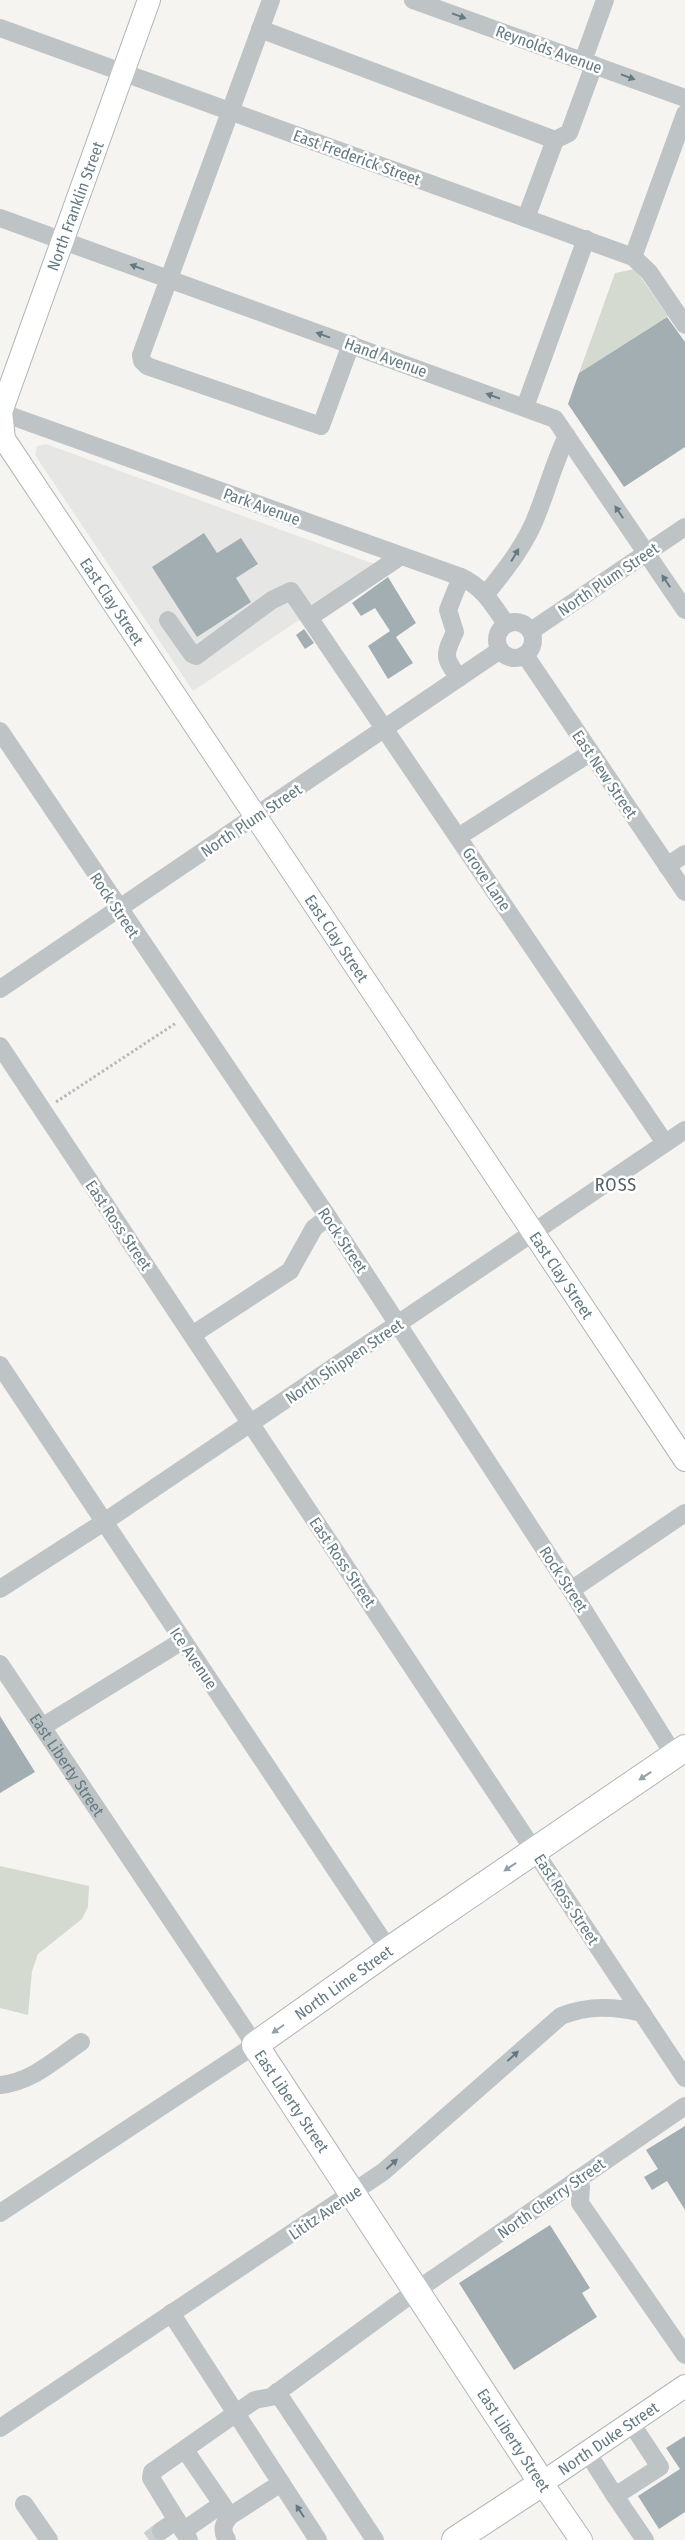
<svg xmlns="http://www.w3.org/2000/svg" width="685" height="2540" font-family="'Fira Sans Condensed',sans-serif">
<rect width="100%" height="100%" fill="#f5f4f1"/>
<path fill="#e6e6e5" d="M46 444 380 566 193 691 35 455 37 446Z"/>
<path fill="#d5dad0" d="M635 269 668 316 579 373 615 273Z
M0 1866 89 1886 88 1907 82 1919 38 1954 32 1971 28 2015 0 2008Z"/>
<path fill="#a2aeb1" d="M667 317 685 342V447L624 487 568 404 579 373Z
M204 533 217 553 241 538 258 564 236 578 251 602 197 637 152 567Z
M388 577 416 623 396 637 413 663 388 679 368 646 390 631 375 608 361 616 352 603Z
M304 629 314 643 305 649 296 635Z
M0 1716 35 1772 0 1793Z
M685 2126V2210L667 2181 652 2190 644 2177 658 2169 646 2150Z
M550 2225 590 2288 582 2293 597 2317 514 2370 459 2283Z
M685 2436V2512L659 2529 638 2496 680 2469 666 2448Z"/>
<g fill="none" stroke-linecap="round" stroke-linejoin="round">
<path stroke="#cacfd0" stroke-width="18" stroke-dasharray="18 9" stroke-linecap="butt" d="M149 2540 161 2531"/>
<g stroke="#afb6b8" stroke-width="24">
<g id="major">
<path id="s2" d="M149 0 1 412 4 439 685 1460"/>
<path id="s3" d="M581 2540 542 2483 685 2386"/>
</g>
</g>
<g stroke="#b1b6b8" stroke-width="28">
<g id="highway">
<path id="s4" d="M455 2540 542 2483 255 2045 389 1950 685 1748"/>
</g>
</g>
<path stroke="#b6babc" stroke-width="3" stroke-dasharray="2.5 2.5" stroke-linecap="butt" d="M56 1102 176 1023"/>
<g stroke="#bec3c5" stroke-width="18">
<path d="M271 0 141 355 142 361 147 366 321 426 351 344"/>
<path d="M413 0 685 98"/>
<path d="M0 28 633 257 649 272 685 325"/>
<path d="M260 29 555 140"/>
<path d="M583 61 605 0"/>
<path d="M0 218 555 419 685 610"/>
<path d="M526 218 555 140 569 133 594 65"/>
<path d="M633 257 685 114"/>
<path d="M525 407 586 239"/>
<path d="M0 412 461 577C483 587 493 605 506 624"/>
<path d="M486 594C506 569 527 543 538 512 548 487 555 460 567 436"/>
<path d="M310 617 401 556"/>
<path d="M168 620 192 654 196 656 272 600 291 591 665 1143"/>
<circle cx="515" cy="640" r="18"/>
<path d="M531 631 685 527"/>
<path d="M525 655 685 892"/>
<path d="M459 678C443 656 444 656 455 632L448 610 461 577"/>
<path d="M0 731 328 1217 571 1590 674 1755"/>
<path d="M458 837 590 753"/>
<path d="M667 866 685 854"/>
<path d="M0 989 500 650"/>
<path d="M0 1046 685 2078"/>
<path d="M192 1335 290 1271 314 1228 328 1217"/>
<path d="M0 1365 389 1950"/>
<path d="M0 1589 104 1522 685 1130"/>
<path d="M571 1590 685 1513"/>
<path id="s1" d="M0 1664 255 2045 0 2213"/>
<path d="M42 1727 182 1641"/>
<path d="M0 2085C32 2082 56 2059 81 2042"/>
<path d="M576 2180 581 2186 580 2203 685 2355"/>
<path d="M171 2313 318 2540"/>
<path d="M277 2392 375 2540"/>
<path d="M631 2423 660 2467 615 2496 645 2540"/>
<path d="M0 2428 383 2172 561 2016C588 2005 614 2006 642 2013"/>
<path d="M185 2450 222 2504"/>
<path d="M587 2452 615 2496"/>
<path d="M24 2504 49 2540"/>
<path d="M161 2531 177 2520"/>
<path d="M183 2531 222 2504 228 2514"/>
<path d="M189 2540 151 2478 152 2472 255 2400 271 2397 417 2290 685 2106"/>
<path d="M227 2540C221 2530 223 2524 230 2516L281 2483"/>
</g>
<use href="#major" stroke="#fff" stroke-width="22"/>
<use href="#highway" stroke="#fff" stroke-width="26"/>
</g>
<defs><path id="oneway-solid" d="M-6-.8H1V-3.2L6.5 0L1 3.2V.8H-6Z" transform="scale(1.25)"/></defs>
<g fill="#647a82">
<use href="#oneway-solid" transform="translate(459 16) rotate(20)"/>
<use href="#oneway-solid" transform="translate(628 77) rotate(20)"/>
<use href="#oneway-solid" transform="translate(137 267) rotate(-160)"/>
<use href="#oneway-solid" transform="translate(323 335) rotate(-160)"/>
<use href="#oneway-solid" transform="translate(493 396) rotate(-160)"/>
<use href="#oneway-solid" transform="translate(619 512) rotate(-124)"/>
<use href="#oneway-solid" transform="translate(515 555) rotate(-59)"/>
<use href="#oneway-solid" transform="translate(666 581) rotate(-124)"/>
<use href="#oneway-solid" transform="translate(513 2056) rotate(-42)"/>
<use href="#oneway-solid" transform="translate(392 2164) rotate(-42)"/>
<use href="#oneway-solid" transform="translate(300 2511) rotate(-123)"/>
</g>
<g fill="#92a2a8">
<use href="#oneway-solid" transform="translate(645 1776) rotate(146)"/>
<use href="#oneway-solid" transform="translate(510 1867) rotate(146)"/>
<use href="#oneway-solid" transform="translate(278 2029) rotate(145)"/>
</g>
<g text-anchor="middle" stroke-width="5" stroke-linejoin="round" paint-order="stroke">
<g font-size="16" fill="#647a82" stroke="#fff">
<text transform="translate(549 49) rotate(20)" y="6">Reynolds Avenue</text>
<text transform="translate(357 157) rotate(20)" y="6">East Frederick Street</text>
<text transform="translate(75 206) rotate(-70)" y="6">North Franklin Street</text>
<text transform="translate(386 357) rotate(20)" y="6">Hand Avenue</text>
<text transform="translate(262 506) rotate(20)" y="6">Park Avenue</text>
<text transform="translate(608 579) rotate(-34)" y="6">North Plum Street</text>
<text dy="6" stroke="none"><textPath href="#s2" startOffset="660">East Clay Street</textPath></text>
<text transform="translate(605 774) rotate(56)" y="6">East New Street</text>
<text transform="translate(251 820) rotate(-34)" y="6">North Plum Street</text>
<text transform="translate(487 879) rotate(56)" y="6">Grove Lane</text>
<text transform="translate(115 905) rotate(56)" y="6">Rock Street</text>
<text dy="6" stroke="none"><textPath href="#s2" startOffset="1065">East Clay Street</textPath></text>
<text transform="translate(119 1225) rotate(56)" y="6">East Ross Street</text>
<text transform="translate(343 1240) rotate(56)" y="6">Rock Street</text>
<text dy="6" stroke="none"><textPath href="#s2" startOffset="1470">East Clay Street</textPath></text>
<text transform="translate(344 1361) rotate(-34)" y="6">North Shippen Street</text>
<text transform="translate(343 1562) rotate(56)" y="6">East Ross Street</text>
<text transform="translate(564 1579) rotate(57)" y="6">Rock Street</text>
<text transform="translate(194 1658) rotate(56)" y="6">Ice Avenue</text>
<text dy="6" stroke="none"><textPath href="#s1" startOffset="121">East Liberty Street</textPath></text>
<text transform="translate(567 1899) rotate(57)" y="6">East Ross Street</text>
<text dy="6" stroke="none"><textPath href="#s4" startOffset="736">North Lime Street</textPath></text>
<text transform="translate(292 2101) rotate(56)" y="6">East Liberty Street</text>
<text transform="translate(551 2198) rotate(-35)" y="6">North Cherry Street</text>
<text transform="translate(325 2212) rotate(-34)" y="6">Lititz Avenue</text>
<text dy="6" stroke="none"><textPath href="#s3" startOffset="149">North Duke Street</textPath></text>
<text transform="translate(514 2440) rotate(57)" y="6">East Liberty Street</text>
</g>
<g font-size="18" letter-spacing="1" fill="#526167" stroke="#fff">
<text x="616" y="1191">ROSS</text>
</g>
</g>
</svg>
